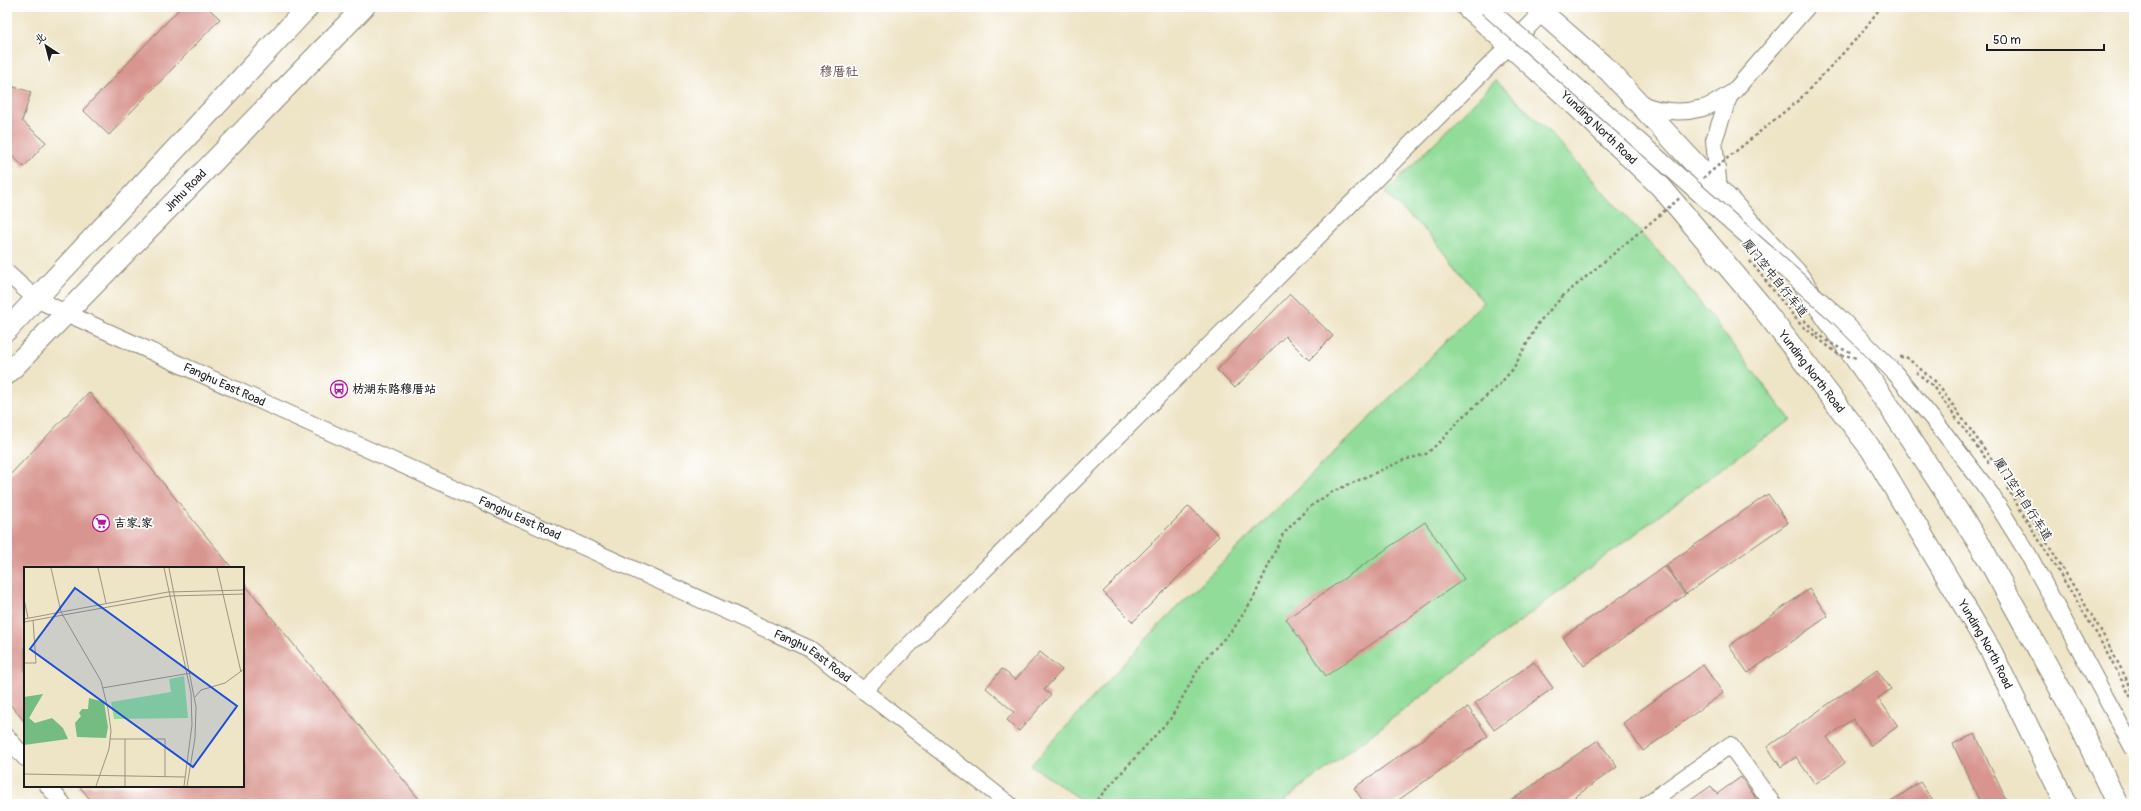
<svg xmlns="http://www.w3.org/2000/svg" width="2141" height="811" font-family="Pangolin,'LXGW WenKai TC',sans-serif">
<rect width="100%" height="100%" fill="#fff"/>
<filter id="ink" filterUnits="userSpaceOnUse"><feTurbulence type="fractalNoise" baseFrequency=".025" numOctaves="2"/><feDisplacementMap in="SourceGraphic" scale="8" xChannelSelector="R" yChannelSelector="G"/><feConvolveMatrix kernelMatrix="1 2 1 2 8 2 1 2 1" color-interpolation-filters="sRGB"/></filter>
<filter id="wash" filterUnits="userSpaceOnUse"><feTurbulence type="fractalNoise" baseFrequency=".012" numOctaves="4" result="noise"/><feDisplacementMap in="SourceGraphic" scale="16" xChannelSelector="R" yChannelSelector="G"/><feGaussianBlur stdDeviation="0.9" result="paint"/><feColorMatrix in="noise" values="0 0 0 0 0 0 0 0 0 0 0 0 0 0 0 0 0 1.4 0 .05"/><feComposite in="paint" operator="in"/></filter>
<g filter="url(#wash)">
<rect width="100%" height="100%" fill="#eee4c6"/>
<path fill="#91dc99" stroke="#567c5a" d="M1496 80 1550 133 1673 268 1791 420 1735 458 1280 804H1087L1031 765 1164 620 1425 363 1483 302 1434 239 1385 193Z"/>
<g id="blocks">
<path fill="#d8948e" d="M181 7H207L220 19 109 135 83 110Z
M7 85 31 92 22 121 46 142 24 167 7 151Z
M1290 294 1333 336 1309 360 1285 336 1235 388 1217 370Z
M89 392 232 568H25V722L7 701V478Z
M1768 494 1788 523 1686 594 1666 565Z
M1189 506 1219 536 1133 622 1103 592Z
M1425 522 1464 579 1326 676 1286 619Z
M1665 566 1685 595 1584 666 1563 637Z
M243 582 423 804H94L79 786H243Z
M1809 589 1828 616 1748 673 1729 646Z
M1040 652 1062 670 1044 690 1051 695 1019 731 1007 720 1014 712 986 688 1002 669 1015 680Z
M1534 662 1553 688 1494 730 1475 703Z
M1703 665 1723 693 1643 751 1623 723Z
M1877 670 1891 689 1878 698 1898 726 1871 746 1853 719 1827 737 1845 763 1815 784 1796 757 1781 767 1767 747Z
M1468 707 1488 736 1393 804H1365L1354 788Z
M1975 734 2008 804H1981L1953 744Z
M1598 740 1617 767 1565 804H1512L1510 801Z
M1741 777 1760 804H1685L1711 786 1717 794Z
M1920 782 1935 804H1888Z"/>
</g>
</g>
<g filter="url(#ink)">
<use href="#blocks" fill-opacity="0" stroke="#858071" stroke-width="1"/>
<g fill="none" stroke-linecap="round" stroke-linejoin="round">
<g stroke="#858071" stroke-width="18">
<g id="minor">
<path d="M1639 103C1660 112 1681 114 1703 108 1713 106 1724 97 1733 92"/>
<path d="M1719 189 1714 140 1729 97 1807 7"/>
<path id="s1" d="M7 273 36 299 66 313 810 649 1009 804"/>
<path d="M863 691 1542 13"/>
<path d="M7 737 25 758"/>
<path d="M48 786 63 804"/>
<path d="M1647 804 1730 745 1773 804"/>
</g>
</g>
<g stroke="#858071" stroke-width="23">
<g id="major">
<path id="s2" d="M1467 7 1567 97 1661 187 1758 302 1871 449 1991 651 2066 804"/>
<path d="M1536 7 1609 71 1795 272 1891 409 1982 548 2078 721 2117 804"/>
<path d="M7 330 308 7"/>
<path id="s3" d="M7 374 364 7"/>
</g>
</g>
<path stroke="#858071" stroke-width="2.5" stroke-dasharray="3 3" stroke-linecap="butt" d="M1093 804 1171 718 1203 661 1234 628 1253 599 1283 534 1308 508 1332 492 1404 460 1426 454 1442 440 1460 419 1498 386 1513 369 1539 322 1562 297"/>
<use href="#minor" stroke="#fff" stroke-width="16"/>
<use href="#major" stroke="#fff" stroke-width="21"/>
<g stroke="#858071" stroke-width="18" stroke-linecap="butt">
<path id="minor-bridge" d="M1487 7 1838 316 1895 373 1945 434 1990 493 2028 554 2134 750"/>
</g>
<path stroke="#858071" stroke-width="2.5" stroke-dasharray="3 3" stroke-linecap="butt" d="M1703 178 1800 99 1859 36 1881 7
M1750 261 1801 325 1838 354 1857 358
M1770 278C1791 304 1818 345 1852 352
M1562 297 1681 197
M1900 357H1906L1936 382 2017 494 2100 629 2134 693
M1916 372 1932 385 1989 463
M2007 488 2095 631 2134 703"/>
<use href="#minor-bridge" stroke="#fff" stroke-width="16"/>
</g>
</g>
<defs>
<g id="bus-ring" transform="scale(0.9)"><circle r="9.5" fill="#fff" stroke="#b5179e" stroke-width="1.5"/><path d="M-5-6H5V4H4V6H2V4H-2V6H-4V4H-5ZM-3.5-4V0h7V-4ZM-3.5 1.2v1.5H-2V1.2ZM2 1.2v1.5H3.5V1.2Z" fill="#b5179e"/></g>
<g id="supermarket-ring" transform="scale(0.9)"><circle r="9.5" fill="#fff" stroke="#b5179e" stroke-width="1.5"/><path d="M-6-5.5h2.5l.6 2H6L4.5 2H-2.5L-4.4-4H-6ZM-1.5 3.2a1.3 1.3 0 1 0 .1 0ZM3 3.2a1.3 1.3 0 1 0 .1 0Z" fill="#b5179e"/></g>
</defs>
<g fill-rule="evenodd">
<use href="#bus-ring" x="339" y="389"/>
<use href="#supermarket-ring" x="101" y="523"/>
</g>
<g text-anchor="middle" stroke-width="3.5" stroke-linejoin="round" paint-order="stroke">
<g font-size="12" fill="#1c1c1c" stroke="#fff">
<text dy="4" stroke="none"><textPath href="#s2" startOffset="179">Yunding North Road</textPath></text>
<text dy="4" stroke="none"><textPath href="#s3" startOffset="256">Jinhu Road</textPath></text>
<text transform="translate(1775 278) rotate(51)" y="4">厦门空中自行车道</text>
<text dy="4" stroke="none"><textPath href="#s2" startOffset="503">Yunding North Road</textPath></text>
<text dy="4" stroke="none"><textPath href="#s1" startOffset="246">Fanghu East Road</textPath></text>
<text transform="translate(2023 499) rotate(57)" y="4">厦门空中自行车道</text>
<text dy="4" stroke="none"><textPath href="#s1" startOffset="570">Fanghu East Road</textPath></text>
<text dy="4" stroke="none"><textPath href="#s2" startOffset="827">Yunding North Road</textPath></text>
<text dy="4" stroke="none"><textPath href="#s1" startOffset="894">Fanghu East Road</textPath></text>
</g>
<g font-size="12" font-weight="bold" fill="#1c1c1c" stroke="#fff" text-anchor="start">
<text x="352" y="393">枋湖东路穆厝站</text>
<text x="114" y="527">吉家.家</text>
</g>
<g font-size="13" fill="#5e4644" stroke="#fff">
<text x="839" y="76">穆厝社</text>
</g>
</g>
<g transform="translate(24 567)">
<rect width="220" height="220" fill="#eee4c6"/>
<path d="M160 109 164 151 90 152 87 135 147 125 145 112Z" fill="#91dc99"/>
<path d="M19 127 5 151 11 156 28 151 39 161 44 172 0 178V130ZM65 131 80 135 84 160 82 171 53 170 51 156 57 149 55 146 58 142H64Z" fill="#74bc81"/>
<path fill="none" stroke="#9a9482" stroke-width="1" d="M27 1 37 45 77 114 84 142 87 164 85 182 72 219M74 1 82 36M140 1 167 126 168 158 160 219M145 1 172 140 171 171 163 219M193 1 217 105M0 32 4 51M0 52 144 25 220 23M0 55 146 29 220 27M0 96H12L9 53M78 121 167 106M171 130 177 123 201 116 220 102M86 172H141V210M101 172V219M0 207 161 210"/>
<path fill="#1d4ed8" fill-opacity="0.15" stroke="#1d4ed8" stroke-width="2" d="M51 21 213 139 169 200 6 82Z"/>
<rect width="220" height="220" fill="none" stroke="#1c1c1c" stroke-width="2"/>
</g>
<rect width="2141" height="811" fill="none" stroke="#fff" stroke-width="24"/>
<g transform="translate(46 46) rotate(324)" stroke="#ffffff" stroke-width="3" paint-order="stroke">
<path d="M0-3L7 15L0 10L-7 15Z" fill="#1c1c1c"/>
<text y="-6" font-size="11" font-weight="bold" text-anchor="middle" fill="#1c1c1c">北</text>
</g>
<path d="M1987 44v6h117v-6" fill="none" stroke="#1c1c1c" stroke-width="2"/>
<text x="1993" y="44" font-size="12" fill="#1c1c1c" stroke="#ffffff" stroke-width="3" paint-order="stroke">50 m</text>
</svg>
